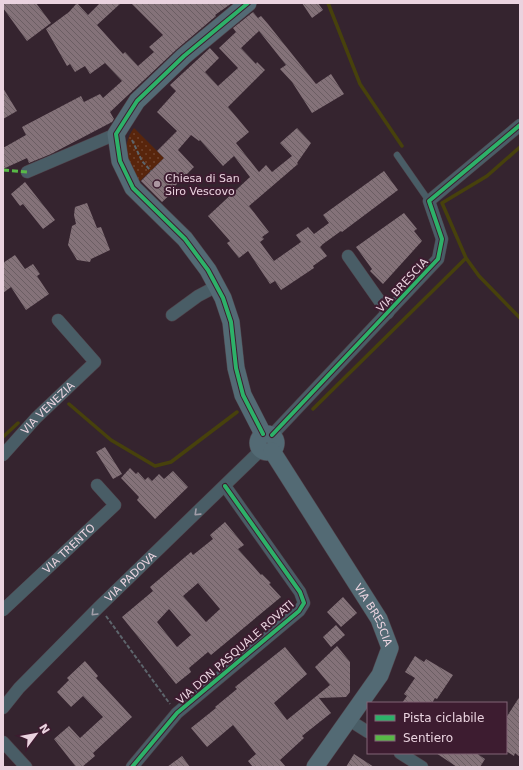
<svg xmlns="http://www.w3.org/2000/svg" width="523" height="770" font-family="'DejaVu Sans',sans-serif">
<defs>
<pattern id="grass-dots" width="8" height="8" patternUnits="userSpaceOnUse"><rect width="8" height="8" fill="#58250c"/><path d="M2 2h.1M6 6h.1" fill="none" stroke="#70442f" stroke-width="1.8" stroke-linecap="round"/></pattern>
<pattern id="building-back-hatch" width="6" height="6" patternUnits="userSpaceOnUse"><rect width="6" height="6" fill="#847279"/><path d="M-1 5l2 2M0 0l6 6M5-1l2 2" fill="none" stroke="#6b5e63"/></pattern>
</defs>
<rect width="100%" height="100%" fill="#35242f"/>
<path fill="url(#grass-dots)" d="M134 128 164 158 140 181C125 167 121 145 134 128Z"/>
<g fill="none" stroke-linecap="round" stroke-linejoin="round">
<path stroke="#47410c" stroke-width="3.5" d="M328 3 360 84 402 146
M520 147 487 176 442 203 466 258 479 276 520 318
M69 404 111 440 155 466 171 462 237 412
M313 409 466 258
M3 437 18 423"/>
</g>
<path fill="url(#building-back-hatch)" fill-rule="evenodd" d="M3 3H36L51 23 27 41 3 8Z
M77 3 88 15 100 3H121L97 25 123 54 125 52 138 66 154 52 149 47 163 35 131 3H232L215 15 216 16 177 49 110 112 114 119 112 122 51 154 29 163 27 158 3 169V148L26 135 22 127 81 96 84 102 100 94 103 98 122 81 105 63 90 74 85 66 75 72 70 64 67 66 46 29 69 12Z
M302 3H318L323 10 312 18Z
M253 12 258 18 261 16 268 24 316 84 331 74 344 94 312 113 292 82 280 69 286 65 259 31 241 48 256 64 257 62 265 70 228 107 249 132 236 143 259 172 266 165 272 172 292 156 280 143 297 128 311 143 297 163 298 164 249 206 269 232 262 237 264 239 260 242 274 261 301 242 296 235 308 227 314 234 329 223 323 215 384 171 398 190 342 232 341 231 323 244 320 247 327 256 313 266 314 268 281 290 275 281 270 284 248 251 239 258 227 243 230 241 208 216 250 177 234 156 223 166 200 140 199 141 191 135 178 150 194 167 173 188 175 190 162 202 141 181 164 158 157 151 177 131 157 112 176 91 170 85 210 48 219 58 205 72 218 86 238 68 219 48 236 32 233 28Z
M3 88 17 111 3 119Z
M25 182 55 220 43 229 23 204 20 206 11 194Z
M87 203 97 228 101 227 110 250 91 259 90 262 77 260 68 245 72 226 76 224 74 215 75 207Z
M404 213 417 229 414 231 422 241 383 284 370 271 372 269 356 247Z
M15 255 25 269 33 264 40 274 37 276 49 294 26 310 11 287 3 293V263Z
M105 447 122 474 113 479 96 452Z
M130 468 136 474 138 472 145 480 148 477 152 481 159 474 164 479 173 471 188 487 155 519 137 500 139 497 121 478Z
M225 522 244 545 238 549 261 575 262 574 271 583 269 584 281 597 211 655 208 652 189 668 191 672 176 684 122 617 153 591 150 587 171 569 191 552 193 555 213 539 210 535ZM198 583 220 609 206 622 183 596ZM169 609 191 635 177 647 157 622Z
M343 597 357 613 341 627 327 612Z
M336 625 345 635 331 647 323 637Z
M337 646 350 662V692L346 697 319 698 331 713 302 736 304 738 280 760 286 767H253L248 761 256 754 233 725 207 747 191 728 216 708 215 707 237 689 235 687 285 647 307 674 274 703 287 720 330 685 315 667Z
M415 656 424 662 426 659 453 675 437 699 435 698 432 703H402L407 696 404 694 415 678 405 672Z
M85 661 98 676 96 678 132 717 93 753 95 756 82 767H76L54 739 69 726 80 738 103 717 83 696 71 707 57 692 69 680 67 678Z
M520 696V757L515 753 514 756 506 751V718Z
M436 753H476L485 759 480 767H457Z
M354 754 374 767H346Z
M182 756 190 767H167Z"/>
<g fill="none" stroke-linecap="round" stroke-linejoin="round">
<g stroke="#50424a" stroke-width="7">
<path id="lane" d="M397 155 429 201"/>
</g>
<g stroke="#50424a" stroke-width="13">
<g id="street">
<path d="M27 172 116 134"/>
<path d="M348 256 388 313"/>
<path d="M172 315 198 296 217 286"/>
<path d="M272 435 438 259 442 239 429 201 520 125"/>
<path id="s1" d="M3 455 36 418 95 362 58 320"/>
<path id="s2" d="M3 610 115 505 97 485"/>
<path id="s3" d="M3 708 19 688 99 607 261 450"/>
<path d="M349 720 368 732"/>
<path d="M3 742 26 767"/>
<path d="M400 753 422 767"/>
<path d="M132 767 177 713 299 611 304 603 300 592 225 486"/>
</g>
</g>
<g stroke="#50424a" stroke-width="18">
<g id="secondary">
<path d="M248 3 184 56 137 101 116 134 120 161 133 188 185 239 208 270 223 298 231 322 236 368 243 395 263 434"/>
<circle cx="267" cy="443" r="9"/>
<path id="s4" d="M272 451 379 619 390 648 380 675 315 767"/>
</g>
</g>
<path stroke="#5d656c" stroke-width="2" stroke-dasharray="4 2" stroke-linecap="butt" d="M132 140 142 161 151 171
M106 616 170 704"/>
<use href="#lane" stroke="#495d66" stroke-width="6"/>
<use href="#street" stroke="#495d66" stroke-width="12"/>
<use href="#secondary" stroke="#536a74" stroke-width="17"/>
<path stroke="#58b947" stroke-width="3" stroke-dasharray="6 3" stroke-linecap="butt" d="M3 170 27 172"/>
<g stroke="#3d1c30" stroke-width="6">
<path id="cycleway" d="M248 3 184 56 137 101 116 134 120 161 133 188 185 239 208 270 223 298 231 322 236 368 243 395 263 434
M272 435 438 259 442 239 429 201 520 125
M132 767 177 713 299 611 304 603 300 592 225 486"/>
</g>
<use href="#cycleway" stroke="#2db169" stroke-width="4"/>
</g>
<defs><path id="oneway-chevron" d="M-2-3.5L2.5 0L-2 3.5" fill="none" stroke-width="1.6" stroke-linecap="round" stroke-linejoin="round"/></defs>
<g stroke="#a29ea9">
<use href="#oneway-chevron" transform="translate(197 513) rotate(136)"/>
<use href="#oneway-chevron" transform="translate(94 613) rotate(135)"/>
</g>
<circle fill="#ab96a1" stroke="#3d1c30" stroke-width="1.5" cx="157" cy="184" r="4"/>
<g text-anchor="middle" stroke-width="4" stroke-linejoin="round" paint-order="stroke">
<g font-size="11" fill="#ead3df" stroke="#3d1c30" text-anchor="start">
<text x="165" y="182">Chiesa di San<tspan x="165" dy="13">Siro Vescovo</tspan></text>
</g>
<g font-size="11" fill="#ead3df" stroke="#3d1c30">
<text transform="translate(402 285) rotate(-47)" y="4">VIA BRESCIA</text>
<text dy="4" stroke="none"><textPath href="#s1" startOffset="65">VIA VENEZIA</textPath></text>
<text dy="4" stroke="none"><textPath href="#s2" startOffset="90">VIA TRENTO</textPath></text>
<text dy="4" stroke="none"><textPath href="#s3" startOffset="183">VIA PADOVA</textPath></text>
<text dy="4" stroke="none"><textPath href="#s4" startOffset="193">VIA BRESCIA</textPath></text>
<text transform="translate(235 652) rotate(-41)" y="4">VIA DON PASQUALE ROVATI</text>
</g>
</g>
<rect width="523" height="770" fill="none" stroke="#ead3df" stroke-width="8"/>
<rect x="367" y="702" width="140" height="52" fill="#3d1c30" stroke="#826576"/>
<rect x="375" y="715" width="20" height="6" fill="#2db169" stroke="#826576"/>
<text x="403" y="722" font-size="12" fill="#ead3df">Pista ciclabile</text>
<rect x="375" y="735" width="20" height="6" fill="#58b947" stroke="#826576"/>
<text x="403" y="742" font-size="12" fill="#ead3df">Sentiero</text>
<g transform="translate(36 734) rotate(58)" stroke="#3d1c30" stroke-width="3" paint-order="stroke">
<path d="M0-3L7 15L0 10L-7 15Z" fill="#ead3df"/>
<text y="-6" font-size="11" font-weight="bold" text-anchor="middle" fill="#ead3df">N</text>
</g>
</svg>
